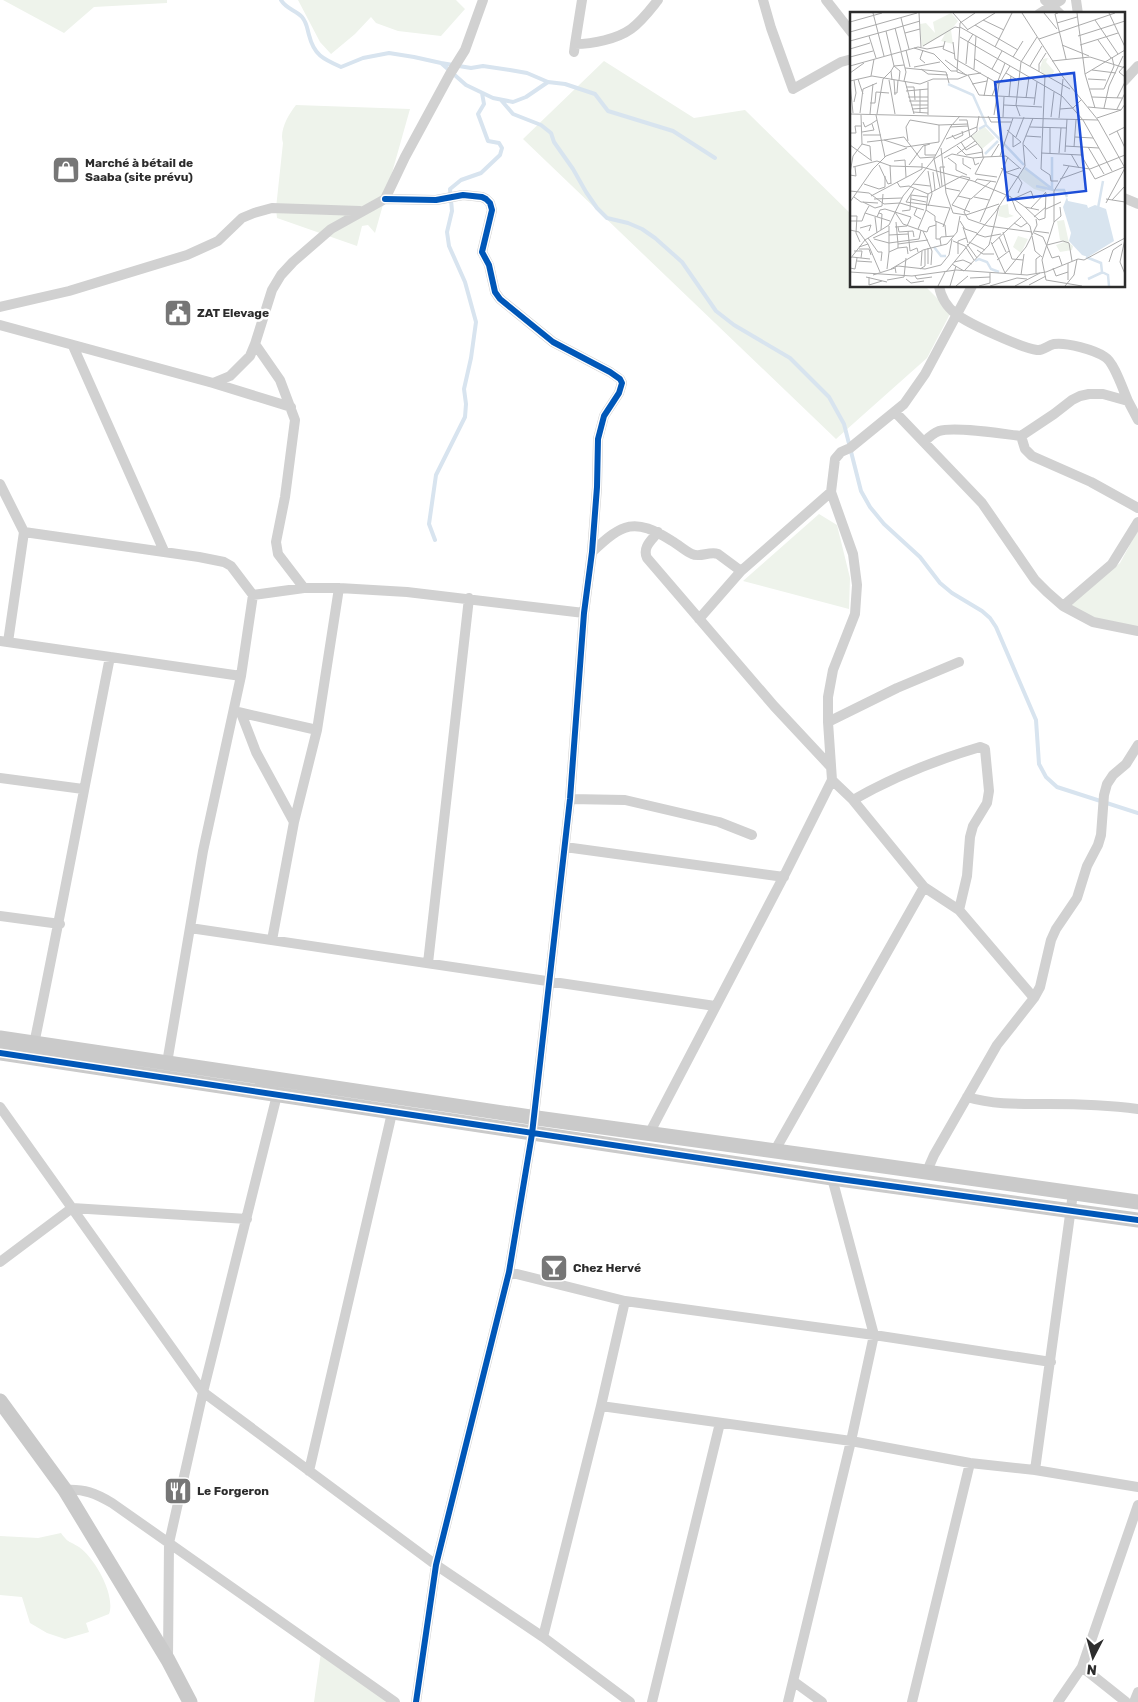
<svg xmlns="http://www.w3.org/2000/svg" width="1138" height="1702" font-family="Rubik,sans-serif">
<rect width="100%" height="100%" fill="#fff"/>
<path fill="#eef3eb" d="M3 0H167V3L94 7 64 33Z
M298 0H456L465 9 441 36 398 31 376 23 371 17 355 34 331 54 320 42Z
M604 61 694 118 745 110 852 215V286H925L951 312 927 358 836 439 523 139Z
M296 105 410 109 375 233 368 225 362 226 357 246 277 218 276 208 283 143C279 131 288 115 296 105Z
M819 514 837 525 850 578 849 609 743 581Z
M1138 530V629L1093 620 1068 605 1120 563Z
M61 1533C69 1544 70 1541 79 1547 95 1558 116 1596 109 1614L86 1623 89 1632 65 1639 47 1633 30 1623 22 1597 0 1595V1536L38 1538Z
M321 1652 391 1702H314Z"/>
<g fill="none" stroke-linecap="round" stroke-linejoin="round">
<path stroke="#d8e4ef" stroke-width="4" d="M281 0C286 9 296 10 302 17 307 23 307 28 309 35 314 55 323 59 341 67L363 58 389 53 414 57 441 63 466 85 493 98 513 102 526 97 548 82
M441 63 471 68 483 66 510 70 527 73 548 82 565 84 595 94 608 111 673 131 715 158
M501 100 513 114 541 125 551 133 554 142 573 169 586 192 597 208 607 218 628 223 642 229 655 238 682 262 716 311 734 325 790 358 829 397 844 424 861 491 870 507 884 524 920 557 940 583 952 593 982 611 990 618 996 627 1036 720 1039 764 1046 777 1057 787 1138 813
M435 540 429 524 436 475 465 417 466 404 464 389 471 358 476 322 465 282 449 246 447 232 452 211 450 189 461 180 481 173 500 155 502 148 499 143 488 141 478 114 484 104 482 93"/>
<path stroke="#d1d1d1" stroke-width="10" d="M763 0 771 28 793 89 841 62 852 59
M826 0 852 33
M1045 0 1060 14
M1076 0 1078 14
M1039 14 1061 0
M575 44 582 0
M574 52 575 44C593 44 617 39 631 29 642 21 650 10 658 0
M1124 81 1138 66
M1124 198 1138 204
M385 199 436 200 463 195 482 197 486 199 490 203 492 210 482 252 489 265 495 292 500 299 553 342 610 372 620 379 622 383 619 393 604 416 598 439 597 487 592 552 584 613 570 799 532 1134 509 1272 436 1565 416 1702
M939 286C941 298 947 307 956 314 969 324 1022 348 1037 350 1043 351 1048 345 1054 344 1066 342 1095 350 1105 357 1114 362 1123 390 1128 401
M0 307 69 291 187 255 218 241 242 218 254 213 272 208 360 211
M0 325 213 383 291 407
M255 344 280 380 295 420 285 497 276 542 278 554 304 588
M73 346 164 551
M213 383 230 376 250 356 255 344 272 290 281 275 293 262 331 229 385 199 405 157 450 74 465 50 483 0
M895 412 982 503 1035 580 1047 592 1063 606 1093 622 1138 631
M1021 436 1025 449 1032 456 1091 482 1138 508
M924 442C928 438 933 433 939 431 955 426 1003 434 1021 436L1054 414 1072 400 1080 396 1089 394H1103L1128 401 1138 420
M0 484 24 532 8 642
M24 532 199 557 224 562 231 566 253 595 241 676 203 851 167 1063
M658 532C652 540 642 547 647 558L774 706 830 766
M592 552C623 523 634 517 672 541 679 545 685 551 692 554 700 558 709 551 718 554L741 571
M253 595 304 588H339L407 592 584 613
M1063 606 1112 564 1138 522
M699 619 741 571 831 492
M0 641 241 676
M238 712 317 730
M241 713 256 752 294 822
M828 722 897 688 959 662
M0 778 83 789
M832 780 853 800 924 887 959 910 1034 998
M570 799 625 800 719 822 752 835
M853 800C893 777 936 760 980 747L985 749 989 791 987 803 973 826 970 837 967 876 959 910
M565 847 784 877
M0 916 60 924
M190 928 715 1006
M272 940 294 822 317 730 339 588
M428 963 469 598
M33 1049C60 919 84 788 110 657
M967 1097C994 1105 1021 1104 1048 1104 1078 1104 1108 1105 1138 1109
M0 1107 203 1392 436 1565 543 1637 630 1702
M649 1134 786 872 832 780 828 722V697L833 670 855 614 857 585 853 554 831 492 835 459 841 452 850 448 904 404 925 374 972 286
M774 1152 924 887
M927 1171 934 1155 997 1045 1034 998 1040 987 1051 940 1056 929 1077 898 1087 866 1098 845 1101 835 1104 795 1107 784 1113 775 1126 764 1138 745
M0 1262 72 1208 247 1219
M509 1272 625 1301 874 1335 1051 1362
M601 1406 851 1441 970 1463 1035 1470 1138 1487
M1035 1470 1073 1193
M309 1471 392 1113
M65 1490C85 1489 95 1493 112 1503L395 1702
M543 1637 601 1406 625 1301
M168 1658 169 1543 203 1392 277 1095
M1082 1667 1126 1702
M793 1681 822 1702
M652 1702 720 1423
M788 1702 851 1441 874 1335 832 1178
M912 1702 970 1463
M1058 1702 1082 1667 1138 1505
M1134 1702 1138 1692"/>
<path stroke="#cacaca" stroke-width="15" d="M0 1038C179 1064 358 1092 537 1118 737 1146 938 1173 1138 1202
M0 1053 832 1178 1138 1220
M0 1401 65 1490 168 1660 190 1702"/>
<g stroke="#fff" stroke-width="9">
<path id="cycleway" d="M385 199 436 200 463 195 482 197 486 199 490 203 492 210 482 252 489 265 495 292 500 299 553 342 610 372 620 379 622 383 619 393 604 416 598 439 597 487 592 552 584 613 570 799 532 1134 509 1272 436 1565 416 1702
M0 1053 832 1178 1138 1220"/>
</g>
<use href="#cycleway" stroke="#0057b8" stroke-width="6"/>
</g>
<defs>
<g id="shop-square" transform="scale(1.4375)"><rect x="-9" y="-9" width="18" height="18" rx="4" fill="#767676" stroke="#fff"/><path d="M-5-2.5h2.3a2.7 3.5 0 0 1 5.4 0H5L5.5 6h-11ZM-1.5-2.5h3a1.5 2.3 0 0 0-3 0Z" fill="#fff"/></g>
<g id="civic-square" transform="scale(1.4375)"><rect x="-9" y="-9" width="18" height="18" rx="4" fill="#767676" stroke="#fff"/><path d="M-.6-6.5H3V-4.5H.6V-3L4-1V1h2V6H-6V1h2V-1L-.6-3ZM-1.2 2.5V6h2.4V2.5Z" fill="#fff"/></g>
<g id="bar-square" transform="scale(1.4375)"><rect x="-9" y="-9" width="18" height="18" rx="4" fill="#767676" stroke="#fff"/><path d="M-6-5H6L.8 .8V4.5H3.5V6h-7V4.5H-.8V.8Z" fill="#fff"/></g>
<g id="restaurant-square" transform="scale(1.4375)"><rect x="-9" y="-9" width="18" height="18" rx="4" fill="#767676" stroke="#fff"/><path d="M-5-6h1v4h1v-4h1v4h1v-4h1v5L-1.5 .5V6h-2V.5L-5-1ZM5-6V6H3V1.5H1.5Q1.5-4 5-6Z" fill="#fff"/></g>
</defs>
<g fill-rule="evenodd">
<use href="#shop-square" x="66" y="170"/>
<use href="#civic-square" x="178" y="313"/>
<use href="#bar-square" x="554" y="1268"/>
<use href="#restaurant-square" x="178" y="1491"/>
</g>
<g text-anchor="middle" stroke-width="5" stroke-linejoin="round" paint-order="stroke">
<g font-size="12" font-weight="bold" fill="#2c2c2c" stroke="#fff" text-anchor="start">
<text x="85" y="167">Marché à bétail de<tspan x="85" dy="14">Saaba (site prévu)</tspan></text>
<text x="197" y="317">ZAT Elevage</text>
<text x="573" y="1272">Chez Hervé</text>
<text x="197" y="1495">Le Forgeron</text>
</g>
</g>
<g transform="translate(850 12)">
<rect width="275" height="275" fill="#fff"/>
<path d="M101 1 108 9 101 18 103 32 91 29 95 22 72 35 70 12 76 11 85 21 83 10ZM198 46 196 50 204 59 202 67 192 62 190 56 193 47ZM134 114 145 126 132 137 121 125ZM175 155 199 174 194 180 184 177 168 165ZM158 192 159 202 164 204 156 206 148 204 150 194ZM214 208 219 231 223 234 222 238 210 240 206 233 214 230 210 228 207 209ZM168 224 178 227 171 241 163 235Z" fill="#eef3eb"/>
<path d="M217 185 218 189 237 193 238 196 245 193 256 197 264 229 238 245 232 243 219 229 221 221 213 195Z" fill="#d8e4ef"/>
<path fill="none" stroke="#d8e4ef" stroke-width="2.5" d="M98 72 123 83 136 112M129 117 136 113 174 153M135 142 148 129M202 145V177M175 156 201 176M186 174 204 178M205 178H214L217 185M248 196 253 169M84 235 91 244H96M236 245 251 251 252 260 258 263 259 274M125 249 129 247 137 250 141 257 149 260M238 267 253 260"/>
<path fill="none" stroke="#ababab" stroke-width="1" d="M23 1 34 44M69 1 71 35M103 1 118 18M172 1 213 65 248 108 275 156M194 1 207 17M208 1 205 2 216 47M227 1 235 62 245 96M259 1 275 35M133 8 154 18M245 8 268 42M0 10 32 1M207 11 227 5M125 13 168 38M110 15 220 77M45 16 51 39M117 18 145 1M36 19 53 14 51 6M0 20 67 1M55 21 70 17M19 24 26 46M228 24 275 9M110 25 212 84 233 108 262 159M189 27 265 1M248 28 261 46M0 29 36 19 44 54 50 59 49 68M95 29 93 37 105 42M103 30 105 47 149 72M212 33 239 44M230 33 268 21M73 34 105 15 110 16M145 35 162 1M64 36 84 42 101 59H107M0 37 20 31M59 37 53 14 70 9M56 38 60 55M73 38 70 47 75 51M51 40 56 60 54 69M0 45 23 39M163 45 173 29M125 47 150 62M95 48 116 63M202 49 240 45 275 56M116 52 118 30 123 22M275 53 269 60 275 65M0 54 68 35 77 37 94 34M180 54 192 34M64 55 90 50M55 56 96 60 99 71M71 57 78 62 98 63M124 57 126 24M142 57 152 39M242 58 266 61M189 60V52L196 41M0 61 14 51M131 61 118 63 129 83 185 86M156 61 169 69M235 62 275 38M117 63 107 60 110 11 125 1M195 63 191 157 200 163 201 169H208M21 64 24 47M8 67 13 82M238 67 256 68M4 68 6 81 4 90M39 68 45 102M42 68 41 59 44 54 54 53M44 68 45 83M0 69 22 64 70 72 83 67H108L118 63M55 69 64 102M0 71 3 101M122 72 137 69M56 75H64L65 88M240 77H254L264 54 262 45M56 79 78 77M44 81H47L48 68M134 84 138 65M142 84 155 51M58 85H78M159 85 161 64M242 85 272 86M176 86 179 65M267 86 275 70M59 89H78M20 91H25L26 80 39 81M61 93H78M154 93 192 95M184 93 187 70M238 95 271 98M254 96 259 74 273 44M62 97 78 96M210 97 223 96 231 88M267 97 275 81M63 100 78 101M10 101 13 77 27 71M70 101V77M0 102 248 108M20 102 23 72M27 102 33 67 41 59M78 103V70M144 103 149 72 160 54M138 104 141 110H161M170 104 166 93 171 50 187 25M153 105 154 85M201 105 204 80M209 106 213 67M247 106 271 98 275 92M27 108 35 145M60 108 89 113V130M109 108H117L120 125M13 110 15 115 21 112 27 108 26 103M89 113 118 112M100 115 118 114M180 115 217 116M157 118 171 130M267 119 275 136M12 120 24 118 22 112M0 121H6L5 114H11M13 123H31M102 123 105 127 113 123 112 119M163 123V135L171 130M259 123 275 115M121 124 132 137 133 145M176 124 191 125M166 125 174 105M225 125 243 126M96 127 127 115 129 104M34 128 54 125 70 146 84 145M58 129 56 115 60 108M17 130 34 128 56 135 89 130M111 130 116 138 127 132M12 132 20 134 21 148M0 133 22 149M75 133V143H86M174 133 187 147M107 134 116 143 133 140M215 134 249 136M224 135 226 108M231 135V143L245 167 274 155M238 135 254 162M91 136 96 181 103 201 116 203 149 192M215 140 217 107M191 141 231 143M200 141V116M209 141 211 116M107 142 125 129M221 142 229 156M150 144 163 106M141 145 149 132M94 146 102 142 123 146M98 146 106 152V158L117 163M113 146V152L121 157M84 147 121 124 127 119V115M84 147 90 175M44 149 55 148 56 165M129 151 125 153 123 146 134 145M29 153 38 172 41 171M40 153 41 172M59 153 73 134 80 132M213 153 240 157 275 143M219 154 204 179V210L192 248 196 268 232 274M3 155 27 149 41 154 72 155 123 169 161 185 166 198 180 214 182 223M151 156 157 160 169 156M83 160 85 178M155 160 168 165 172 171 168 181M0 161 3 144 12 132 11 103M0 163 6 164 5 155M147 165 125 162 134 145 156 144 171 157M210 167 235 158M47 170 50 175 59 174 78 182M125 170 127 167 146 170M14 172 29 177 35 175V164M63 172 80 174M95 173 112 164 120 166 102 193 120 200M92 174 90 155H95M95 176 110 179M64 177 56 190 100 196M0 179 19 181 34 192 50 191M61 183 77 185M21 184 72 157V151M108 184 121 187 141 169M4 185 11 190 28 191M124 185 139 188M162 186 175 195 189 198M24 187 52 186M61 187 76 190M120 187 114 200 118 207 138 214 182 220M163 187 181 179 184 187M256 187 275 190M262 188 275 174M0 190 23 157 36 144 57 136M13 190 25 196 32 194 33 182M50 191 74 198M256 191 275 156M19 194 15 201 40 209M78 194 82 182 78 159M175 195 189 208 195 206 196 181M67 196 64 203 71 207M181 196 196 180M196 197 211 190M76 198 85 204V209L95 213 96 224M52 199 60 198 61 183M45 200 53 212 73 219 82 239 81 253M29 201 32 202 31 218M0 204H7L6 221 10 230M25 205 27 221M27 205 30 198 35 197 61 205 57 214 45 215M184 205 196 195M0 209H12L15 201M86 209V227H90L91 233M110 209 115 217 127 221M46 210 48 232 78 228M130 210 158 145M204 210 211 204 210 195M164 211 171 215 177 211M39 214V223L58 222M48 215 49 220 63 219 64 225M93 215 100 196M113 215 118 231M10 216 21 213 19 219M68 217 76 198 78 182 95 173M0 218 9 220 18 232M58 219 60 239 67 236 68 240M73 219 77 220 79 215 86 213M184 219 199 221M153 220 162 247 173 248M184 221 193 225 202 246 209 244 212 253M126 222 135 225 151 222M39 223V240M182 224 185 239 192 245M149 225 156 240M18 226 28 240H32L31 249M23 226 39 219M24 227 39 231 69 227 71 218M90 227 91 225 104 224M275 227 270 250 275 262M103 229 115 234 124 248M119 230 135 238M141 230 155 261 176 235 187 213 186 207M48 232V236L57 235 58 242M117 232 127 246M142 232 171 205M197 233 213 229 219 231 222 249M9 235 18 232 30 260M78 236V252M9 237H19L21 243M127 238 133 242H144M4 239H12L11 246M108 242V229L116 226M2 245 20 247M0 247 15 228 39 213 53 184 83 148 101 114 110 104M147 248 159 239M7 249 22 250M104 250 113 248 122 252M259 250 263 238 272 232M102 252 114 259 139 233 149 194M71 254 72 239M0 256 5 257 7 246M203 256 206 264 218 260M37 257 39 240 48 236M41 257 73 238 97 232 107 220 110 204M70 257 75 254V238M0 260 62 264 106 258 177 263 196 260 228 247 234 248 275 226M96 260 146 199 175 154 173 131 183 106M46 261 45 255 48 254 75 257 91 253 99 243 102 227M186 261V247L190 244M23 263 45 256M171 263 174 242M65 264 67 267 82 265M16 265 37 270M19 265V273L32 269M120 266 140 265V261M56 267 61 271 74 269M37 268 54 265 56 246M218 268V251M179 273 196 264M88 274 95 260M100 274 106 254M106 274 118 264M129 274 140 271V265M140 274 167 266 177 267M165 274 190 261M215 274 224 263 227 247"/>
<path fill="#1d4ed8" fill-opacity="0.15" stroke="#1d4ed8" stroke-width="2.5" d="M224 61 236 179 158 188 145 70Z"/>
<rect width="275" height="275" fill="none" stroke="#2c2c2c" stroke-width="2.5"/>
</g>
<g transform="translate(1093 1657) rotate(186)" stroke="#ffffff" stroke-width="4" paint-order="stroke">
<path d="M0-4L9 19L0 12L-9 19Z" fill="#2c2c2c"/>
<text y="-8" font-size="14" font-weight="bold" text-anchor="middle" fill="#2c2c2c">N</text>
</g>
</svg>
